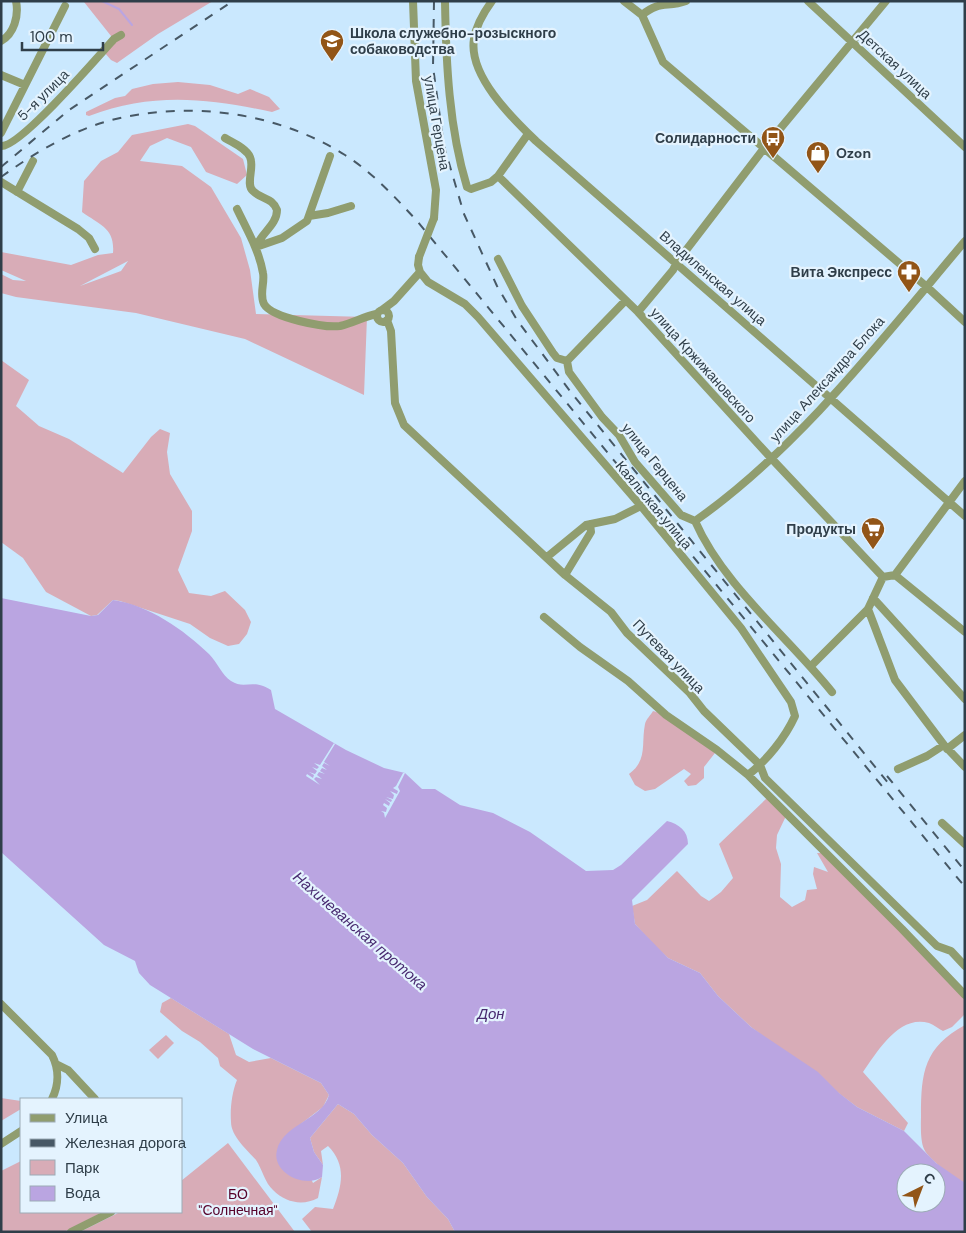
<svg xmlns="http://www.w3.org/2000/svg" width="966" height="1233" font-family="'DM Sans',sans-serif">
<rect width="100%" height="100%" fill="#cae8fe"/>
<path fill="#d8acb7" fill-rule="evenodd" d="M57 1H213L158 34 117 63 111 60 104 52 115 41 84 2Z
M178 82 210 85 238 94 250 89 269 97 280 109 272 112C207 98 152 92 89 116L86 115V112L115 98 125 96 132 89 153 84Z
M188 124 195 126 243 159 247 175 237 184 206 172 191 147 167 138 150 146 140 161 182 166 211 187 241 238 250 270 256 314 367 317 364 395 245 339 136 313 16 297 1 293V274L13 280 26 281 1 270V252L71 265 98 255 113 253C115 228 100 225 82 212L84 181 101 161 118 152 132 135ZM128 261 121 271 80 286Z
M1 360 29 380 16 406 39 426 69 439 123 473 151 437 160 429 170 433 167 452 170 474 192 511V531L178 570 189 593 211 596 225 591 245 610 251 622 247 634 239 644 228 646 210 638 190 624 120 601 113 600 97 615 91 616 46 592 23 558 1 542Z
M653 711 660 713 715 753 704 767V778L696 785 688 786 684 781 691 774 684 769 655 789 645 791 635 785 629 774C648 760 641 744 645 724 646 719 651 715 653 711Z
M767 798 786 816 777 835 776 848 781 864 780 897 792 907 805 900 807 890 817 889 813 874 814 867 828 872 817 853H821L965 996V1014L952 1027 943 1031C939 1029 934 1025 929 1023 899 1014 877 1052 863 1072L908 1123 904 1131 857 1107 751 1027 718 996 700 973 668 958 655 946 635 924 632 906 647 900 677 871 701 896 709 901 721 892 733 878 719 844Z
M171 998 229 1034 236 1055 249 1062 271 1058 321 1083 329 1095 323 1107 289 1133 313 1183 322 1177 318 1198C303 1206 286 1203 273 1190 265 1183 262 1169 256 1160 247 1150 231 1136 231 1122 230 1108 232 1092 237 1080L220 1066 218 1058 200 1042 182 1031 160 1012 162 1003Z
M965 1025V1183C954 1178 929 1160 924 1149 920 1140 921 1124 921 1115 921 1073 924 1047 965 1025Z
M166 1035 174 1043 158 1059 149 1050Z
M1 1098 21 1101V1109L1 1121Z
M338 1104 354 1114 372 1135 403 1163 427 1197 448 1219 455 1232H312L302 1219 315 1207 333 1209C342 1186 347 1165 328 1146L321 1151 323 1165 314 1152 310 1138Z
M228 1143 295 1232H80L120 1212H181V1181Z
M21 1161V1212H103L64 1232H1V1171Z"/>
<path fill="#baa5e1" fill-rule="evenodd" d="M1 598 91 616 98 615 113 600C149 605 184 630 209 654 217 662 222 675 231 681 245 690 252 678 271 690L275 709 346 750 384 768 405 773 422 789H435L460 805 493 813 530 832 586 871 613 870 621 865 667 821C679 824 688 831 688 844L632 900 635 924 668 958 700 973 718 996 751 1027 818 1072 839 1093 857 1107 904 1131 936 1163 965 1183V1232H455L448 1219 427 1197 403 1163 372 1135 354 1114 338 1104 310 1138 314 1152 323 1165 322 1177C304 1189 271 1172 277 1150 283 1124 322 1120 329 1095L321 1083 253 1049 150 985 139 973 135 961 104 945 1 852ZM906 1173H936V1203H906Z"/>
<path fill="#cae8fe" d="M334 743 335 744 324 762 330 766 324 763 322 766 327 770 322 768 320 771 325 774 319 772 317 775 322 779 316 777 314 779 320 785 306 776 307 774 313 778 314 775 309 772 315 774 317 771 312 767 317 769 319 767 314 763 320 765Z
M403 773H405L398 787 400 791 385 818 384 813 381 811 386 812 387 808 383 805 384 803 389 806 390 803 385 799 391 802 392 800 386 797 393 799 394 795 390 791 397 794 398 791 393 788 396 786Z"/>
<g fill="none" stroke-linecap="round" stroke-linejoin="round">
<path stroke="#baa5e1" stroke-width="2" d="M102 1 119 9 132 25"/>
<path stroke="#909d6f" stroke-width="8" d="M413 1 416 81 436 190 434 218
M445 1C446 63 449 128 467 187L471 189 491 182 498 176 528 134
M492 1C484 12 476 25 474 39 468 75 512 118 536 141L965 516
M624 1 642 15 663 62 927 287 965 322
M808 1 965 147
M642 15C660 0 667 8 686 1
M1 41C14 34 19 16 16 1
M1 75 25 85
M1 133 65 6
M225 138C233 143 246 148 250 157 255 167 245 184 253 191 262 200 272 197 277 210 277 225 261 233 256 247
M1 146C19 148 98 57 114 39L121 35
M498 176 638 312 771 458 883 577
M1 182 78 229 89 238 95 249
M17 192 33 161
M237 209C247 230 259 250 263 273 265 283 259 294 264 304 272 318 325 328 340 326 353 323 363 317 376 314
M309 216 328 213 351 206
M256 247 282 238 307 221 330 156
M498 259 522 306 553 353 557 358 567 361 569 372 602 417 619 435 635 462 681 515 695 521C723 585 789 638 832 692
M420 272 428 282 465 304 478 317 641 506 741 628 791 702 795 716C785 738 767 760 748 775
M377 316a6 6 0 1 1 12 0a6 6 0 1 1-12 0Z
M382 310 394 301 420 272 418 265 419 257
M638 312 673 270 677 262 765 147 886 1
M387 320 391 331 395 403 404 425 565 575 611 612 627 633 689 692 704 711 760 765 765 778 937 946 951 951 965 966
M567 361 625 301
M695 521C798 449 884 337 965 241
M547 557 586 525 615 519 641 506
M565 575 591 532 590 524
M895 575 965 632
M873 598 965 699
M868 609 895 680 944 745 965 767
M544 617 580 647 628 681 666 715 717 750 748 775 902 929 965 995
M811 666 868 609 883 577 895 575 965 481
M947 749 965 735
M898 769 927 756 944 745
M942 823 965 844
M1 1004 52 1055C59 1069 59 1085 52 1099
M56 1064 68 1070 95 1099
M1 1144 21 1131
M71 1232 111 1212"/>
<path stroke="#475865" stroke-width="2" stroke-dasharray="9 9" stroke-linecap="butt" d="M434 1 433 67 444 146 464 214 497 286 517 320 570 391 889 784
M1 167 69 110 233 1
M1 177C33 154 69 132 108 121 187 100 275 111 345 155 372 172 395 197 417 221L965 887
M887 776 965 871"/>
<path stroke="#909d6f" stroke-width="8" d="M419 257 434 218"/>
</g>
<defs>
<g id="school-pin" transform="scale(1.25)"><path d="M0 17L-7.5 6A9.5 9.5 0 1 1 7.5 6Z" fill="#925517" stroke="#e4f3fe"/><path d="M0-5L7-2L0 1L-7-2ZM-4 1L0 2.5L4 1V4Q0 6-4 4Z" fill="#fff"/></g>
<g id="bus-pin" transform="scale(1.25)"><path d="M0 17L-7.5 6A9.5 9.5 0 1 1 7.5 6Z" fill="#925517" stroke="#e4f3fe"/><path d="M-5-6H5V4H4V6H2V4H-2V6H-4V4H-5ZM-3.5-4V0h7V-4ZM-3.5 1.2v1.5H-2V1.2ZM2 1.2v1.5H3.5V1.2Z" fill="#fff"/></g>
<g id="shop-pin" transform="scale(1.25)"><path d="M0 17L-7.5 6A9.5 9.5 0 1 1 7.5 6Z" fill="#925517" stroke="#e4f3fe"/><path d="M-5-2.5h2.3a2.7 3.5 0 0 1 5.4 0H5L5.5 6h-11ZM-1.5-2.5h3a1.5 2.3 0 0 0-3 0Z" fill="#fff"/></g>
<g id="pharmacy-pin" transform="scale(1.25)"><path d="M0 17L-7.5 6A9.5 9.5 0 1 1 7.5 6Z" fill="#925517" stroke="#e4f3fe"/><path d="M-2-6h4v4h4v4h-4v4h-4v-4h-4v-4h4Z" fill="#fff"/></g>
<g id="supermarket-pin" transform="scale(1.25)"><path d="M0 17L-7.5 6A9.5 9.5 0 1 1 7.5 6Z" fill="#925517" stroke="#e4f3fe"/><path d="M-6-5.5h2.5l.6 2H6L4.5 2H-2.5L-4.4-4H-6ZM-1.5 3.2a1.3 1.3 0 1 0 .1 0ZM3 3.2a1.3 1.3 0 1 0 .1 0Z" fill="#fff"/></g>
</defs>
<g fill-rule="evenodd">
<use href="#school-pin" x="332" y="41"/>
<use href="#bus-pin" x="773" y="138"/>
<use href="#shop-pin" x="818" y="153"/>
<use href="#pharmacy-pin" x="909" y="272"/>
<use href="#supermarket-pin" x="873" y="529"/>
</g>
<g text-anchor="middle" stroke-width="4.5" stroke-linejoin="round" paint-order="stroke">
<g font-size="14" font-weight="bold" fill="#2f3e49" stroke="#e4f3fe" text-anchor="end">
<text x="350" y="38" text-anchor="start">Школа служебно-розыскного<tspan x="350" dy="16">собаководства</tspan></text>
<text x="756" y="143">Солидарности</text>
<text x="836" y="158" text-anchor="start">Ozon</text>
<text x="892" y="277">Вита Экспресс</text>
<text x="856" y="534">Продукты</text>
</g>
<g font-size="14" fill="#2f3e49" stroke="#e4f3fe">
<text transform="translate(895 64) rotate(43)" y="5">Детская улица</text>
<text transform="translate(43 95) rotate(-45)" y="5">5-я улица</text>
<text transform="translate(437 123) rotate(80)" y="5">улица Герцена</text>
<text transform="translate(713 278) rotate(41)" y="5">Владиленская улица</text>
<text transform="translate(703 365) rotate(48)" y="5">улица Кржижановского</text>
<text transform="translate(827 379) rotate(-48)" y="5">улица Александра Блока</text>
<text transform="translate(655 462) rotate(51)" y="5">улица Герцена</text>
<text transform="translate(654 505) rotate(50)" y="5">Каяльская улица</text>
<text transform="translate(669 656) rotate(46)" y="5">Путевая улица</text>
</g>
<g font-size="14" fill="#57032b" stroke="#e4f3fe">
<text x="238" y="1199">БО<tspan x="238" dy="16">"Солнечная"</tspan></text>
</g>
<g font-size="15" font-style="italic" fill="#482a70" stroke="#e4f3fe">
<text transform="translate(360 931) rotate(41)" y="5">Нахичеванская протока</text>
<text x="491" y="1019">Дон</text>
</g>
</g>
<rect width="966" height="1233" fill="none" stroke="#2f3e49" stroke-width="5"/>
<rect x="20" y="1098" width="162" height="115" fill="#e4f3fe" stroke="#9cabb6"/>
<rect x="30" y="1114" width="25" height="8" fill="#909d6f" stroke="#9cabb6"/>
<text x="65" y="1123" font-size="15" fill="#2f3e49">Улица</text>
<rect x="30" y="1139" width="25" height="8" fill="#475865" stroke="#9cabb6"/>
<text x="65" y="1148" font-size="15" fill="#2f3e49">Железная дорога</text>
<rect x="30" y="1160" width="25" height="15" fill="#d8acb7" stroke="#9cabb6"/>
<text x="65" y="1173" font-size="15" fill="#2f3e49">Парк</text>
<rect x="30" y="1186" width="25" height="15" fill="#baa5e1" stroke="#9cabb6"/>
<text x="65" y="1198" font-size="15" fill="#2f3e49">Вода</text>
<g transform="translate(921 1188) rotate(42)"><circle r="24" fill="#e4f3fe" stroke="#9cabb6"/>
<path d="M0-4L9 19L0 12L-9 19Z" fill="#925517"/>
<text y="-8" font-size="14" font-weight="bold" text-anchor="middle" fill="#2f3e49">С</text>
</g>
<path d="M22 42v8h81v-8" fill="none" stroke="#2f3e49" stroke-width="2.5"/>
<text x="30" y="42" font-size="15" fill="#2f3e49" stroke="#e4f3fe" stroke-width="4" paint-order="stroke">100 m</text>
</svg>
